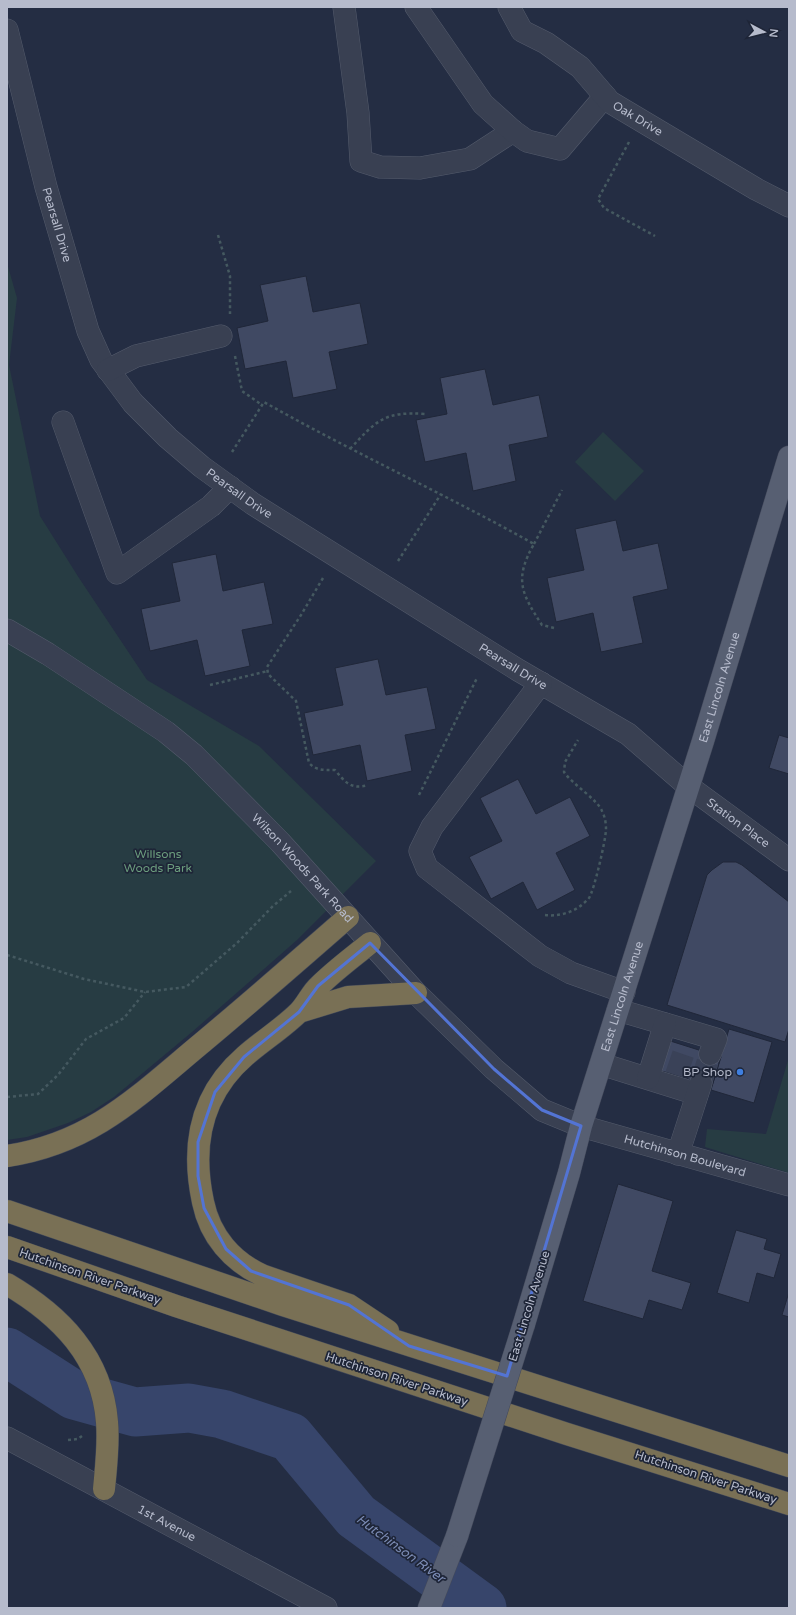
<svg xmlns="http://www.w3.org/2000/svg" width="796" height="1615" font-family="'Varela Round',sans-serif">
<rect width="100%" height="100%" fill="#242d43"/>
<path fill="#273c43" d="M7 263 17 298 9 365 40 516 79 578 147 680 259 746 376 861 297 940 192 1032 114 1097 91 1112 68 1123 27 1137 7 1140Z
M603 432 644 471 615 501 575 462Z
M789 1057V1173L705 1147 707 1129 766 1134Z"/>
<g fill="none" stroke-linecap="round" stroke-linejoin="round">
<path stroke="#37456b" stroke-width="49" d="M7 1352 74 1395 135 1412 189 1408 222 1414 290 1437 356 1516 482 1608"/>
</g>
<path fill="#404963" stroke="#202739" d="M306 276 313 312 360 303 368 344 329 352 337 389 293 398 286 361 245 369 237 328 268 321 260 285Z
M485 369 493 405 539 395 548 437 509 445 516 481 473 491 466 453 425 462 416 420 447 414 440 378Z
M616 520 623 551 658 543 668 589 633 597 643 643 601 652 593 613 556 622 547 578 584 570 575 529Z
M216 554 223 591 264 582 273 624 242 630 250 666 205 676 197 640 150 651 141 609 180 601 172 563Z
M378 659 386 695 427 687 436 729 405 735 412 771 367 781 360 745 313 755 304 713 343 705 335 668Z
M779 735 789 738V774L769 768Z
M518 779 536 814 570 797 590 836 556 853 575 890 537 910 523 882 491 899 469 857 502 841 480 798Z
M723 862H736L742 865 789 902V1029L785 1042 667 1005 707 875 712 870Z
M729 1029 772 1042 754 1103 711 1090Z
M664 1039 721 1057 712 1086 655 1069Z
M618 1184 673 1201 652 1271 691 1283 682 1310 649 1300 643 1319 583 1301Z
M736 1230 767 1239 764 1249 781 1254 774 1278 757 1273 749 1303 717 1293Z
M789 1292V1317L782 1315Z"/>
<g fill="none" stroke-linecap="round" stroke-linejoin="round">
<path stroke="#3a4258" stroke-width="22" stroke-dasharray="22 11" stroke-linecap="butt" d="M676 1075 686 1046
M701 1083 710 1054"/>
<g stroke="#545b6c" stroke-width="23">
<g id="minor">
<path d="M344 7 358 113 361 161 380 167 420 168 470 159 513 131"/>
<path d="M416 7 483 104 513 131 527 141 560 149 605 96"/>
<path id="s1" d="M509 7 522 31 546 43 580 67 610 102 756 189 789 206"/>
<path id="s2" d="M7 30 46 187 88 331 101 360 133 403 168 438 202 467 253 504 518 670 628 734 688 786 789 860"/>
<path d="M108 370 136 356 221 336"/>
<path d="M63 422 117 573 211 506 230 487"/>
<path id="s3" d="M7 630 48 654 166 732 194 755 280 842 416 993 494 1069 542 1110 581 1126 789 1185"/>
<path d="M541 683 432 827 420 851 427 868 540 956 571 973 624 992"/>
<path d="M618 1010 716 1039 710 1054"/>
<path d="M601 1064 697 1094"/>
<path d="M648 1078 665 1024"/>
<path d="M678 1154 701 1083"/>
<path id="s4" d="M7 1438 326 1608"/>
</g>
</g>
<g stroke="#43495b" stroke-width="23">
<g id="major">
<path id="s5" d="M524 1324 569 1173 581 1126 703 741 789 457"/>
<path d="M429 1608 457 1536"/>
</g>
</g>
<g stroke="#414859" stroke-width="23">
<path id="highway" d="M370 943C353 957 335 970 319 986 311 993 307 1004 299 1012 283 1028 262 1041 245 1056 200 1095 191 1146 203 1202 210 1236 232 1262 264 1276L349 1305 388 1331
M299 1012 348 997 416 993
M7 1156C93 1143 139 1095 203 1042 252 1001 300 959 348 917
M7 1211 283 1305 789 1466
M7 1247 176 1306 567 1434 789 1504
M7 1284C60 1315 102 1357 107 1422 109 1444 106 1467 104 1489"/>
</g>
<path stroke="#455960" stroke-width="2.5" stroke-dasharray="3 3" stroke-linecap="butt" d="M629 142 598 199 604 208 655 236
M218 235 230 276V314
M235 356 242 391 262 405
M350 449C376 421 384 411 425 414
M232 452 264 402C352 452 445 494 534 544 514 579 521 593 542 625L554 628
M534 544 562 490
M398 561 441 494
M323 578 301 615 267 667 268 674 296 701 309 763C317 771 324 770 335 770 345 782 351 790 368 785
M210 685 268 671
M419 795 477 678
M545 915C561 917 578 911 589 898 594 891 606 839 606 829 606 823 605 817 602 811 597 799 573 785 564 772L565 762 578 740
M7 955 84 979 145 992 186 987 237 943 273 906 291 891
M7 1097 38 1094 58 1075 86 1039 124 1018 145 992
M68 1440 78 1439 82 1436"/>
<use href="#minor" stroke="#394052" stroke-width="22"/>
<use href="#major" stroke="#575f72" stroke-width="22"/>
<use href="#highway" stroke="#797055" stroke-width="22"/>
<g stroke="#43495b" stroke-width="23" stroke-linecap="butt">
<path id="major-bridge" d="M457 1536 524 1324"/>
</g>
<use href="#major-bridge" stroke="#575f72" stroke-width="22"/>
</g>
<path fill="none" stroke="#5374d4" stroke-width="3" stroke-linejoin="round" d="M370 943 494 1069 542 1110 581 1126 507 1376 409 1346 349 1305 251 1271 226 1249 204 1208 198 1176V1142L215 1092 244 1057 299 1012 318 986Z"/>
<circle fill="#3f7fe0" stroke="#1e2537" stroke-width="1.5" cx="740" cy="1072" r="4"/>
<g text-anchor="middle" stroke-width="3.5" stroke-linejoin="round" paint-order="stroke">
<g font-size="12" fill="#b6bbcc" stroke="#1e2537">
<text dy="4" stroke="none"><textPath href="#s1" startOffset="174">Oak Drive</textPath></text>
<text dy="4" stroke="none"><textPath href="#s2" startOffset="201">Pearsall Drive</textPath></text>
<text dy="4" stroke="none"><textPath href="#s2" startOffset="537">Pearsall Drive</textPath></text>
<text dy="4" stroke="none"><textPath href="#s2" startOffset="861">Pearsall Drive</textPath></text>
<text dy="4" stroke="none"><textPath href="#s5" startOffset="666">East Lincoln Avenue</textPath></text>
<text dy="4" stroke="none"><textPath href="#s2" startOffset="1136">Station Place</textPath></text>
<text dy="4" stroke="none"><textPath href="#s3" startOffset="382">Wilson Woods Park Road</textPath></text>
<text dy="4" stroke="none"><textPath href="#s5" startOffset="342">East Lincoln Avenue</textPath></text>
<text dy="4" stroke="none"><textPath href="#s3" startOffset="873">Hutchinson Boulevard</textPath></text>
<text transform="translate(90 1276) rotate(19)" y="4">Hutchinson River Parkway</text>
<text transform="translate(529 1306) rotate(-73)" y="4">East Lincoln Avenue</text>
<text transform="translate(397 1379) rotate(18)" y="4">Hutchinson River Parkway</text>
<text transform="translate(706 1477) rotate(18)" y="4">Hutchinson River Parkway</text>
<text dy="4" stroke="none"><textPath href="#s4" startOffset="181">1st Avenue</textPath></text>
</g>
<g font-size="12" fill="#6c9e7e" stroke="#1e2537">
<text x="158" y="858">Willsons<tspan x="158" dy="14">Woods Park</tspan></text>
</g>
<g font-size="12" fill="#b6bbcc" stroke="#1e2537" text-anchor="end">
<text x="732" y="1076">BP Shop</text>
</g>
<g font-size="13" font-style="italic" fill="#7c8cb5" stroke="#1e2537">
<text transform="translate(401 1548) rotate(36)" y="5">Hutchinson River</text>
</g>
</g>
<rect width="796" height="1615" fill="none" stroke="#b6bbcc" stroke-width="16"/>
<g transform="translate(764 32) rotate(97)" stroke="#1e2537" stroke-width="3" paint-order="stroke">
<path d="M0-3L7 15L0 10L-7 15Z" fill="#b6bbcc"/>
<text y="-6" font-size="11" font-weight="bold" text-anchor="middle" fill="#b6bbcc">N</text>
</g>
</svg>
